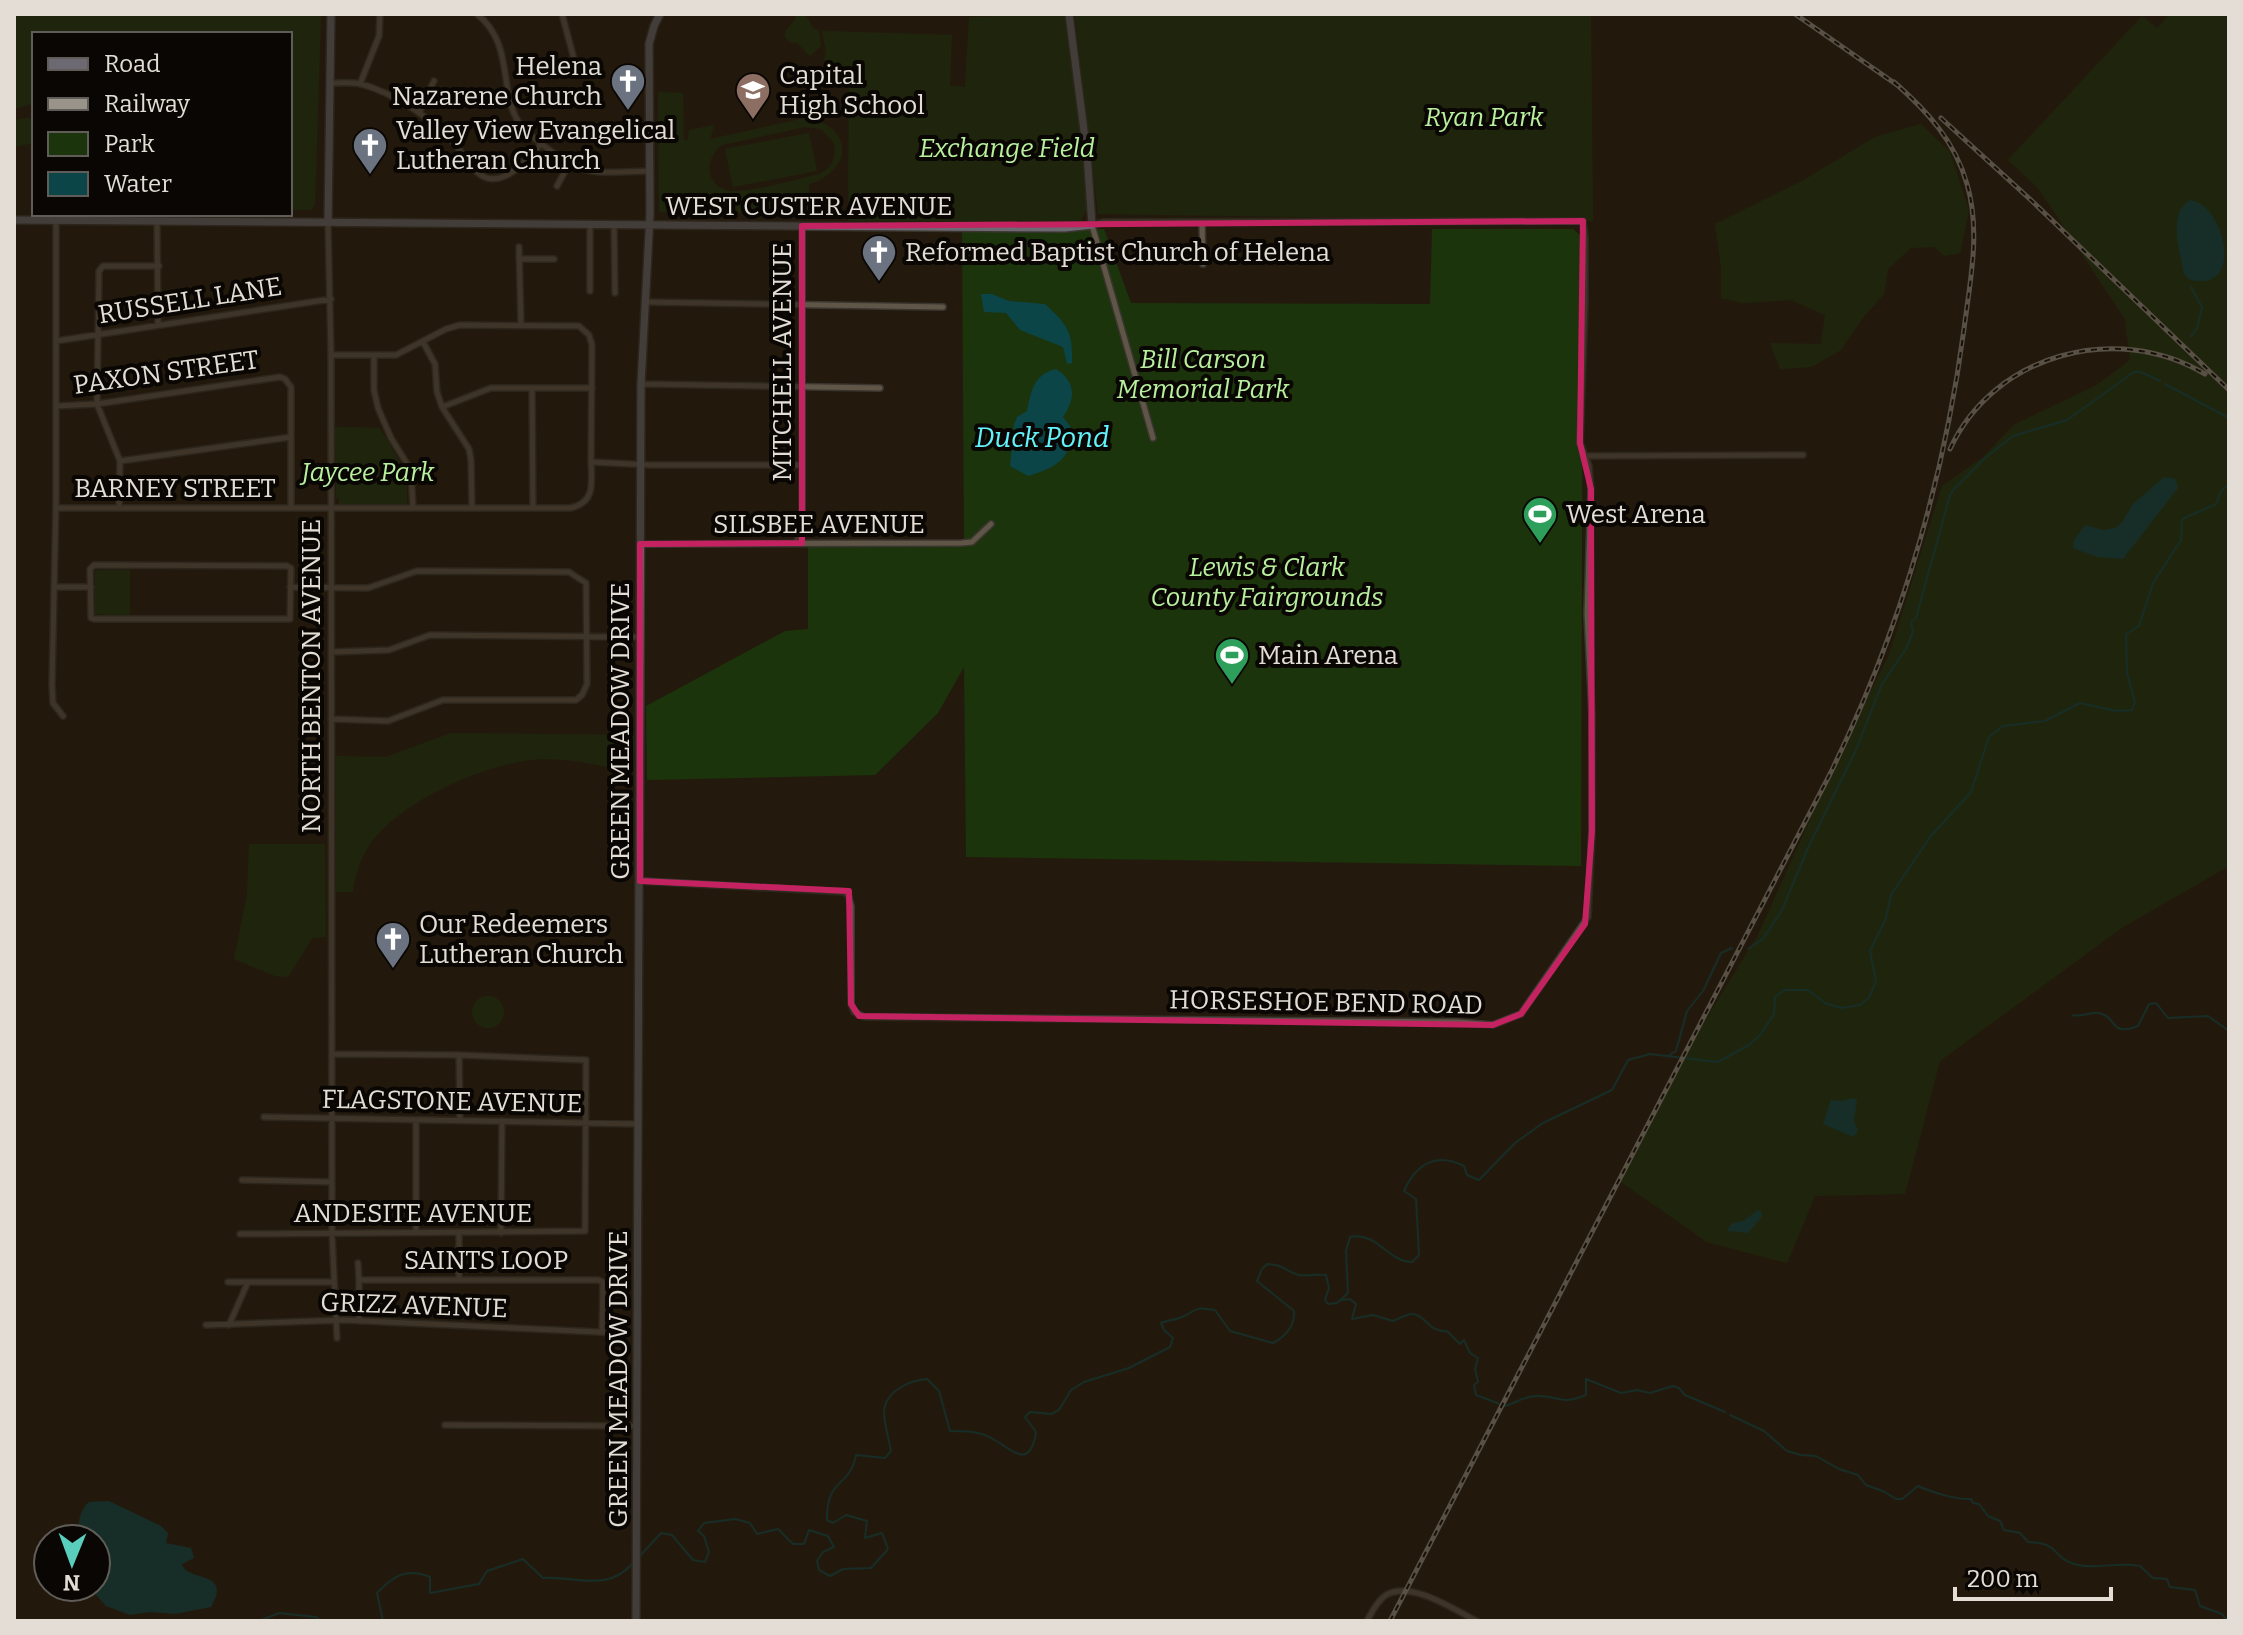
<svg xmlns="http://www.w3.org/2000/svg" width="2243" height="1635" font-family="Bitter,serif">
<rect width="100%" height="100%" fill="#231a0d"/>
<path fill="#1b340c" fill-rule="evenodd" d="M14 14H321L315 204 311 210H290V34H34V103L14 109Z
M793 14H805L813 28 819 30 821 46 810 56 797 43 790 42 785 37 786 31 796 18Z
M1066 14 1088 206 1081 221 1066 223 848 221 849 85 840 78 839 70 830 66 824 59 826 52 822 31 952 35 950 86 965 87 969 17Z
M1075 14H1591L1593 221 1098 214Z
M2170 14H2229V866L2123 927 1940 1061 1905 1194 1815 1196 1787 1263 1707 1242 1617 1179 1682 1058 1758 935 1840 753 1889 655 1942 486 1982 458 2015 424 2097 385 2130 360 2125 319 2038 188 2008 160 2142 16 2157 28Z
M658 92 683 93 684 141 688 140 689 130 714 125 710 139 815 116C820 124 829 124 835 132 854 155 832 178 809 184V213L659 212ZM805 127 821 129 834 143C837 157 832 167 820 174 800 178 742 196 726 190 704 183 705 157 722 145Z
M29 118 34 122V143L14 147V120Z
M1921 124 1950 152 1969 211 1960 253 1944 256 1935 247 1911 248 1888 269 1884 294 1861 320 1841 350 1811 367 1780 369 1770 343 1821 344 1825 315 1791 300 1742 303 1721 298V267L1715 224 1802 181 1875 137Z
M809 133 817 171 733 187 725 149Z
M1104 229 1131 303 1430 304 1432 229H1573L1580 235 1583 246 1581 866 966 857 964 667 938 713 875 775 647 780 646 706 785 631 808 629V547H964L962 230Z
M335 427 380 428 407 474V504H339V498H336Z
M97 570H130V616L95 614V572Z
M451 733 634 735 633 771C606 767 575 759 547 759 494 759 405 798 372 841 361 857 355 873 353 892H336V756L386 757Z
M249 844H325L326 937 312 938 288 977 275 976 234 959 247 894Z
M472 1012a16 16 0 1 1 32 0a16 16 0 1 1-32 0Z"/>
<path fill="#0b4548" d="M2190 200C2222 203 2243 283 2200 281 2192 281 2188 280 2184 274 2180 252 2167 213 2190 200Z
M981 294H992L1009 301 1045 304C1067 325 1073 330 1072 363L1067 364 1063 347 1020 330 1006 313 984 312Z
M1056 369C1076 382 1076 398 1063 417L1070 426C1075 459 1054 468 1028 476L1010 466 1014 424 1017 417 1027 411C1031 391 1034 374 1056 369Z
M2164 477 2176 479 2178 488 2123 559 2097 557 2073 548 2074 540 2085 525 2103 530 2115 528 2122 522 2133 504Z
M1852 1098 1857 1100 1854 1121 1858 1131 1853 1137 1823 1124 1831 1100 1842 1101Z
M1758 1210 1762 1213 1761 1218 1748 1233 1727 1231 1732 1223 1743 1221Z
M109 1501 161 1526 168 1533 166 1543 191 1548 194 1558 182 1564C187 1583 233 1569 211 1607L175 1614 150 1612 130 1615 106 1606 89 1587H96V1539H79C78 1525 78 1512 89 1502Z"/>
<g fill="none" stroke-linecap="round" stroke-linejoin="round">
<path stroke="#0b4548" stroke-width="2" d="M2191 287 2202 307 2197 328 2191 336
M2165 384 2229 418
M1748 949 1763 939 1782 910 1808 848 1855 752 1882 684 1906 649 1913 632 1911 622 1916 618 1950 495 1954 489 1984 459 2013 436 2067 420 2134 372H2141L2160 381
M2073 1015C2082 1018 2089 1011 2099 1013 2118 1017 2109 1037 2138 1026L2149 1004 2156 1003 2168 1018 2208 1016 2229 1031
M1668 1056 1676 1051 1687 1011 1703 991 1721 953 1732 948
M1342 1300 1350 1299 1356 1304 1352 1319 1373 1315 1393 1321C1399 1319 1406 1314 1412 1314 1425 1314 1429 1333 1447 1331L1460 1344 1464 1340 1470 1353 1478 1358 1475 1369 1478 1382 1474 1385 1476 1395 1505 1406C1516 1403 1524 1396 1536 1396 1559 1395 1559 1406 1586 1395V1379L1621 1393 1637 1390 1650 1393 1673 1386 1679 1388 1685 1395 1725 1412
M1730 1415 1764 1431 1787 1451 1801 1455 1816 1456 1839 1469 1858 1475 1866 1485 1885 1492 1896 1499H1902L1918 1486C1931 1492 1957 1500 1971 1499L1973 1503 1979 1504 1988 1516 2000 1521 2004 1530 2020 1533 2028 1542C2060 1543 2051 1555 2071 1563 2093 1571 2118 1561 2140 1566L2153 1578 2167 1579 2170 1587 2195 1590 2200 1606 2222 1614 2228 1621
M640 1556 661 1533 672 1535 693 1560 705 1562 709 1552 704 1536 698 1531 704 1523 735 1519 750 1523 757 1534 778 1529 793 1544H804L809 1530 828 1536 834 1547 823 1552 817 1561 819 1570 830 1576 843 1569 871 1568 888 1549 882 1533 865 1538 867 1521 846 1515 833 1523 827 1520C826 1477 850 1488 856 1455L885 1458 891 1451C889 1439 884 1424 884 1412 885 1391 910 1380 927 1379L939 1391 950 1431C964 1431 980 1431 993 1439 1014 1451 1030 1470 1036 1432L1025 1417 1030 1412 1051 1414 1059 1410 1071 1390 1084 1382 1129 1368 1170 1347 1173 1338 1164 1330 1161 1323C1168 1320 1176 1320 1182 1317 1199 1310 1192 1306 1215 1310L1230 1331 1273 1343C1286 1336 1295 1326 1294 1311L1257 1281 1262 1269 1267 1264C1286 1265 1286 1272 1299 1275 1308 1276 1317 1274 1326 1275L1329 1288 1325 1300 1328 1304 1337 1303 1348 1293 1346 1251 1350 1237C1377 1231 1388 1262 1412 1262L1419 1255 1416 1199 1404 1191C1416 1164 1436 1152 1464 1166L1467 1175 1479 1180 1515 1143 1543 1123 1612 1090 1628 1060 1650 1054 1718 1062 1749 1045 1760 1035 1774 1014 1775 997 1784 990H1808L1825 1003 1841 1008 1860 1005 1869 998 1876 981 1870 951 1886 918 1891 895 1930 837 1971 792 1989 737 2003 726 2045 721 2080 703 2116 711 2132 710 2135 702 2127 673 2126 634 2139 626 2153 583 2181 540 2182 519 2216 504 2221 491 2229 484
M259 1621 279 1613 316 1617 321 1621
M383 1621 377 1593C393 1576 407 1567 430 1577V1593L479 1584 487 1571 523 1559 543 1578C577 1576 607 1593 633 1563"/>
<g stroke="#3b352f" stroke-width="8">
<path id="street" d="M477 14C503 35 503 62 508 92 510 102 512 112 518 121 526 134 567 165 582 169 602 175 629 171 650 171
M562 14 574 59
M330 83C340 83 352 82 361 84 394 93 431 118 454 143 464 154 472 173 487 178 509 184 529 156 542 143
M360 84 379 36 380 14
M419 113 434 81
M557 186 570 162
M56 221V501L52 685 53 703 63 716
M157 221 158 325
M1202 222 1203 264
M328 223 331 355 332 1234 337 1338
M614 225 615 293
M519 247 521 325
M519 259H554
M590 291V225
M645 302 943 307
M56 341 331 299
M423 342 435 364 437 392 442 407 469 449 471 460 472 508
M331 355H396L446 329 460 325 579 326 589 335 592 345 591 462
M374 356V390L378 408 391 438 411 470 413 508
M641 384 880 388
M532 388 533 508
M56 406 97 404 280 377 285 379 291 387V508
M442 407 491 388H592
M1585 456 1803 455
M120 461 291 437
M56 508H570C595 503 592 484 591 462L651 465H802
M119 508 120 461 97 404 99 271 103 266H159
M795 543 802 533V226
M640 544 962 543 972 542 991 524
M94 565 287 566 291 568 290 619H94L91 618 90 569Z
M55 587H91
M290 587 368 588 417 571 569 572 586 583 587 684 582 695 576 700H443L388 721 331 719
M332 652 389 650 430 635 640 637
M640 881 844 892 848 895 851 906V1004L854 1012 864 1017 1458 1022 1493 1025 1521 1014 1588 917 1592 831V713L1587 614 1591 489 1589 466 1580 443 1585 306V237L1583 221 1104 222 1092 225 1153 438
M459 1055 460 1120
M264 1117 639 1124
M242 1180 332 1182
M416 1233V1120
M459 1233V1280
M501 1233 502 1121
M240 1234 585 1231 586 1060 459 1055 332 1054
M358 1263 359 1280
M228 1282H332
M359 1321V1280H598L603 1282 602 1332
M206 1325 344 1320 620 1333
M229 1325 248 1282
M445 1425 636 1426
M1367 1621C1372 1612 1377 1601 1386 1595 1411 1580 1454 1610 1477 1621"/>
</g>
<g stroke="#3b352f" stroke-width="10">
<path id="secondary" d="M14 220 1065 228 1092 225 1087 154 1069 14
M328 223 331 14
M636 1621 641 384 650 214 649 44 654 26 660 14"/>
</g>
<use href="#street" stroke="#605647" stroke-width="5"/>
<use href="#secondary" stroke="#6c6972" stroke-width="7"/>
<g stroke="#9a9389" stroke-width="5">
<path id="rail" d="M1795 14 1900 87
M1941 118 2033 202 2229 390
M1950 449C1994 354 2116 321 2205 374
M1390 1621 1829 776C1899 634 1943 486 1964 329 1970 281 1981 232 1967 184 1955 141 1927 111 1894 82"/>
</g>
<use href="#rail" stroke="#090603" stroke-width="2" stroke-dasharray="6" stroke-linecap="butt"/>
</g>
<path d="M0 0H2243V1635H0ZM1583 221 1580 443 1591 489 1592 831 1585 924 1521 1014 1493 1025 859 1016 851 1004 849 891 640 881V544L802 543V226Z" fill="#231a0d" fill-opacity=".55" fill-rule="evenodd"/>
<path fill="none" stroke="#c42261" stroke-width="6" stroke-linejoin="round" d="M1583 221 1580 443 1591 489 1592 831 1585 924 1521 1014 1493 1025 859 1016 851 1004 849 891 640 881V544L802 543V226Z"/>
<defs>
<g id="church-pin" transform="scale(1.8)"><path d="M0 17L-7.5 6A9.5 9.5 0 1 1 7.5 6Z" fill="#6b7280" stroke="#090603"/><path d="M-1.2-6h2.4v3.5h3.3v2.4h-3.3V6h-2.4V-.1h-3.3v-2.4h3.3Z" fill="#fff"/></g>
<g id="school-pin" transform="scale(1.8)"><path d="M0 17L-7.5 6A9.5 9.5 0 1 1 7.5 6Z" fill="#8d6e63" stroke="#090603"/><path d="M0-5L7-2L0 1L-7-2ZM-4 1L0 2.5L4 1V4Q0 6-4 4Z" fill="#fff"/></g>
<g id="stadium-pin" transform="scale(1.8)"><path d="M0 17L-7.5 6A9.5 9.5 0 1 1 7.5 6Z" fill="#2e9e5b" stroke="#090603"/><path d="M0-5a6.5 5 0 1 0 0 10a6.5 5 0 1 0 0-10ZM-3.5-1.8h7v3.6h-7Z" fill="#fff"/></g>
</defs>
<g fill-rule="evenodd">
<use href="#church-pin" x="628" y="81"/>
<use href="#school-pin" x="753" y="90"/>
<use href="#church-pin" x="370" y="145"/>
<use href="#church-pin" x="879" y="252"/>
<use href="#stadium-pin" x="1540" y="514"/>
<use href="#stadium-pin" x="1232" y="655"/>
<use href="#church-pin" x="393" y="939"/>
</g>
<g text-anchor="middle" stroke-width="8" stroke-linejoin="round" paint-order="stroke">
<g font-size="26" fill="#e3ddd5" stroke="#090603" text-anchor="start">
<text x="602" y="75" text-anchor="end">Helena<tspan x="602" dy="30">Nazarene Church</tspan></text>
<text x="779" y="84">Capital<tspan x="779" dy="30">High School</tspan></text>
<text x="396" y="139">Valley View Evangelical<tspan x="396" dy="30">Lutheran Church</tspan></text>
<text x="905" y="261">Reformed Baptist Church of Helena</text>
<text x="1566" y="523">West Arena</text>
<text x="1258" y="664">Main Arena</text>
<text x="419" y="933">Our Redeemers<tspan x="419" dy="30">Lutheran Church</tspan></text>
</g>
<g font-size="26" font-style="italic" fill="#b8f09d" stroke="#090603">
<text x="1484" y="126">Ryan Park</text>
<text x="1007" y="157">Exchange Field</text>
<text x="1203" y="368">Bill Carson<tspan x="1203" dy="30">Memorial Park</tspan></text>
<text x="368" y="481">Jaycee Park</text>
<text x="1267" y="576">Lewis &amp; Clark<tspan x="1267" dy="30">County Fairgrounds</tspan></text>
</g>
<g font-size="26" fill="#e3ddd5" stroke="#090603">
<text x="809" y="215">WEST CUSTER AVENUE</text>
<text transform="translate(190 300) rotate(-9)" y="9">RUSSELL LANE</text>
<text transform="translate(782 362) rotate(-90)" y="9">MITCHELL AVENUE</text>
<text transform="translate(166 372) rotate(-8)" y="9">PAXON STREET</text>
<text x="175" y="497">BARNEY STREET</text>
<text x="819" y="533">SILSBEE AVENUE</text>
<text transform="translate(311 676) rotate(-90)" y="9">NORTH BENTON AVENUE</text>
<text transform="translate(620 731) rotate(-90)" y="9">GREEN MEADOW DRIVE</text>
<text transform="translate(1326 1002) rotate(1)" y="9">HORSESHOE BEND ROAD</text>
<text transform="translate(452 1101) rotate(1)" y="9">FLAGSTONE AVENUE</text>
<text x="413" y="1222">ANDESITE AVENUE</text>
<text x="486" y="1269">SAINTS LOOP</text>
<text transform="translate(414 1305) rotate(2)" y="9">GRIZZ AVENUE</text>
<text transform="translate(618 1379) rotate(-90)" y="9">GREEN MEADOW DRIVE</text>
</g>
<g font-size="28" font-style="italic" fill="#62f3fb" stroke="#090603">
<text x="1042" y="447">Duck Pond</text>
</g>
</g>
<rect width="2243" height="1635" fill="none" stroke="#e3ddd5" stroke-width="32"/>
<rect x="32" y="32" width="260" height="184" fill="#090603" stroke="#605c57" stroke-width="2"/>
<rect x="48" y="58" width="40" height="12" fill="#6c6972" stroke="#605c57" stroke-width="2"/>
<text x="104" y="72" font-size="24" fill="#e3ddd5">Road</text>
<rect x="48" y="98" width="40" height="12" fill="#9a9389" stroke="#605c57" stroke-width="2"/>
<text x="104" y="112" font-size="24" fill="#e3ddd5">Railway</text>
<rect x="48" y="132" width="40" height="24" fill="#1b340c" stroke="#605c57" stroke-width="2"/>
<text x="104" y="152" font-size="24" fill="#e3ddd5">Park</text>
<rect x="48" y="172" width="40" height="24" fill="#0b4548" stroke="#605c57" stroke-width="2"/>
<text x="104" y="192" font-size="24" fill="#e3ddd5">Water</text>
<g transform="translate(72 1563) rotate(181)"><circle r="38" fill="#090603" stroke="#605c57" stroke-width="2"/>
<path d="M0-6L14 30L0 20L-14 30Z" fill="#5acebd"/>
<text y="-12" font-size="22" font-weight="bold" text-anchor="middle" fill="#e3ddd5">N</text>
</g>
<path d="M1955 1587v12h156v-12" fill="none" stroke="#e3ddd5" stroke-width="4"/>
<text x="1967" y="1587" font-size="24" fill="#e3ddd5" stroke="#090603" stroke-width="6" paint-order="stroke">200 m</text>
</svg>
